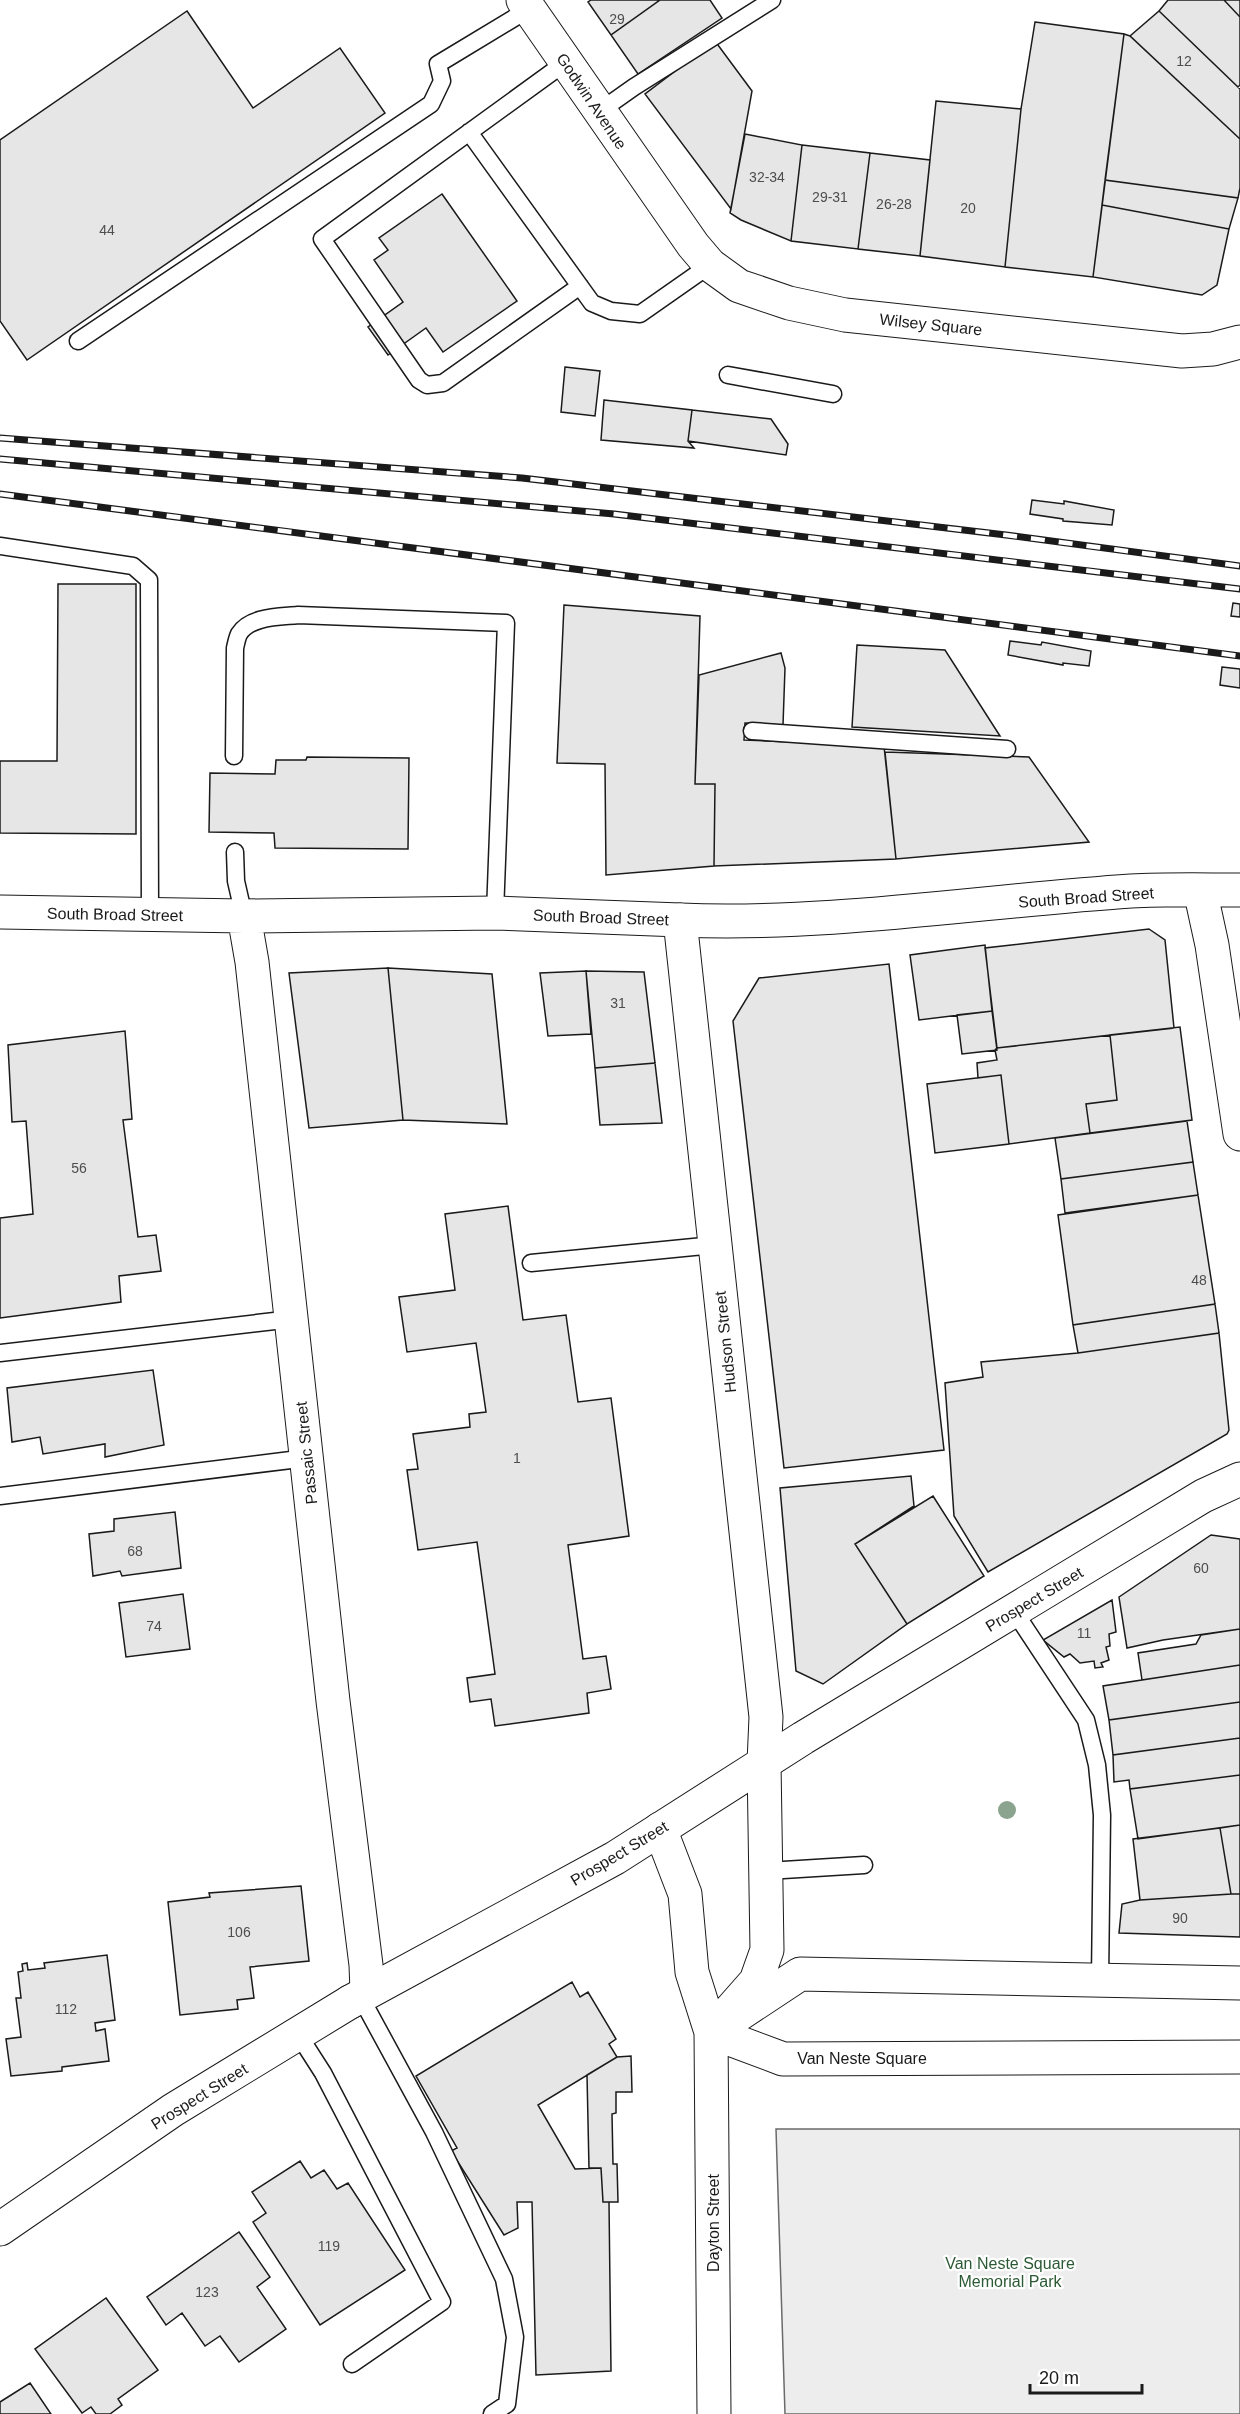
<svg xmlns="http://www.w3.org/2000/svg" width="1240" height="2414" font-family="Helvetica,sans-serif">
<rect width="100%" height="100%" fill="#fff"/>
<path fill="#ededed" stroke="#6a6a6a" stroke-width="1.5" d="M776 2129H1240V2414H785Z"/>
<path fill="#e6e6e6" stroke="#1a1a1a" stroke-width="1.5" d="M591 0H660L611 35 588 2Z
M660 0H710L722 18 638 74 611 35Z
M1168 0H1224L1240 17V85L1238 87 1159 11Z
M1224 0H1240V17Z
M187 11 253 108 340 48 385 113 27 360 0 321V140Z
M1159 11 1240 89V139L1130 36Z
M1035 22 1124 34 1093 277 1005 267 1021 109Z
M1124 34 1130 36 1240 139V188L1238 198 1105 180Z
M715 41 752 91 731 209 645 94Z
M936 101 1021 109 1005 267 920 256Z
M745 134 802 145 791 241 741 220 730 213Z
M802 145 870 153 858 249 791 241Z
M870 153 930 160 920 256 858 249Z
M1105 180 1238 198 1229 229 1102 205Z
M442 194 517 301 443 352 426 328 388 355 368 327 403 302 374 260 388 250 379 238Z
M1102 205 1229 229 1217 285 1202 295 1093 277Z
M565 367 600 371 595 416 561 412Z
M604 400 692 410 688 441 694 448 601 440Z
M692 410 771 419 788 444 786 455 688 441Z
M1032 500 1064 504V501L1114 510 1112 525 1063 521V519L1030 514Z
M58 584H136V834L0 833V761H57Z
M1233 603 1240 604V617L1231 616Z
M564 605 700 616 695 784H715L714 866 606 875 605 764 557 763Z
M1010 641 1041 645 1042 642 1091 651 1089 666 1063 663V665L1008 655Z
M857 645 945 650 1000 736 852 727Z
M781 653 785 668 783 725 745 723 744 740 884 746 896 859 714 866 715 784H695L699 675Z
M1222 667 1240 669V688L1220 685Z
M885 752 1029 757 1089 842 896 859Z
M307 757 409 758 408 849 275 848 274 833 209 832 210 773 275 774 276 760H306Z
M1149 929 1165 940 1174 1028 997 1048 985 948Z
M985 945 992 1011 919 1020 910 955Z
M889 964 944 1450 784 1468 733 1021 759 978Z
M388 968 492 974 507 1124 403 1120Z
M388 968 403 1120 309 1128 289 973Z
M586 971 591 1034 548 1036 540 973Z
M586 971 644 972 655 1063 595 1068Z
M992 1011 997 1050 962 1054 957 1015Z
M1180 1027 1192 1120 1090 1133 1086 1104 1117 1100 1110 1035Z
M125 1031 132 1119 123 1120 138 1237 156 1235 161 1271 119 1276 121 1302 0 1318V1218L33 1214 26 1121 12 1122 8 1045Z
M1110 1035 1117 1100 1086 1104 1090 1133 1009 1144 1001 1075 978 1078 977 1063 997 1060 995 1050 997 1048Z
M655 1063 662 1123 600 1125 595 1068Z
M1001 1075 1009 1144 935 1153 927 1084Z
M1187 1121 1193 1162 1061 1179 1055 1138Z
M1193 1162 1198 1195 1065 1213 1061 1179Z
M1198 1195 1215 1304 1073 1325 1058 1215Z
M508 1206 523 1320 566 1315 578 1402 611 1398 629 1536 568 1545 583 1659 606 1656 611 1689 587 1693 589 1713 495 1726 491 1699 470 1702 467 1678 495 1674 477 1542 418 1550 407 1470 418 1469 413 1434 470 1427 469 1414 486 1412 476 1343 407 1352 399 1297 455 1290 445 1214Z
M1215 1304 1219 1333 1078 1353 1073 1325Z
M1219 1333 1229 1430 1227 1434 988 1572 954 1516 945 1383 983 1377 981 1362 1078 1353Z
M153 1370 164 1445 105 1457V1444L43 1454 40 1437 12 1442 7 1388Z
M911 1476 914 1506 855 1544 907 1624 823 1684 796 1671 780 1488Z
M933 1496 984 1576 907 1624 855 1544Z
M175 1512 181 1568 122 1576 120 1571 93 1576 89 1534 114 1531V1519Z
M1211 1535 1240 1539V1629L1163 1640 1127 1648 1119 1597Z
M183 1594 190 1649 126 1657 119 1603Z
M1112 1600 1116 1632 1109 1634 1110 1646 1106 1647 1109 1660 1101 1663 1103 1667 1095 1668 1094 1661 1080 1663 1070 1654 1064 1657 1043 1640Z
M1240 1629V1665L1142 1680 1138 1653 1196 1644 1201 1635Z
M1240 1665V1702L1109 1720 1103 1686Z
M1240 1702V1738L1113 1755 1109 1720Z
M1240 1738V1775L1130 1789 1129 1780 1114 1782 1113 1755Z
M1240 1775V1825L1138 1839 1130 1789Z
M1240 1825V1894H1231L1220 1828Z
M1220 1828 1231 1894 1140 1900 1133 1839Z
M301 1886 309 1961 250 1967 254 1998 237 2000 238 2009 180 2015 168 1902 210 1897 209 1893Z
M1231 1894H1240V1937L1119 1933 1122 1904 1140 1900Z
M107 1955 115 2020 95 2023 96 2031 105 2029 109 2061 62 2067V2071L11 2076 6 2039 21 2037 16 1998H21L18 1972 23 1971 22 1964 27 1963 28 1970 45 1968 44 1963Z
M572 1982 580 1997 588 1992 616 2039 609 2044 617 2057 538 2105 575 2169 601 2168 603 2202H609L611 2371 536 2375 532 2202H517L518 2228 504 2235 451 2151 457 2148 416 2076Z
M631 2056 632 2092H616V2113L612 2114 613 2164H617L618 2202H603L601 2168H589L587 2075 617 2057Z
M300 2161 311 2178 324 2170 337 2189 348 2183 405 2270 320 2325 253 2222 266 2213 252 2192Z
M239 2232 270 2277 257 2287 286 2329 239 2362 220 2336 205 2346 182 2313 166 2325 147 2297Z
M106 2298 158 2370 118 2399 122 2405 110 2414H96L91 2407 82 2413 35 2349Z
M30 2383 51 2414H0V2402Z"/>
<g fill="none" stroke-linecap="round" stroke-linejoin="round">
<g stroke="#1a1a1a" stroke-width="19">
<path id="service" d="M566 62 322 239 419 380 427 385 443 383 580 286
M600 111 634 87 772 0
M469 132 592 303 611 311 640 314 710 265
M78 341 431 104 442 81 438 64 529 9
M728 375 833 394
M0 546 133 566 149 580 150 914
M752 731 1007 749
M234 756 235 648C236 644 237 638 239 634 250 616 280 617 298 615L506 623 495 913
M235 852 236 881 244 916
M531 1263 714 1245
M0 1353 292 1319
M0 1496 307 1458
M1014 1611 1086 1720 1097 1765 1102 1815 1100 1980
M767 1871 864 1865
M360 1996 434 2132 504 2279 515 2337 507 2404 492 2414
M298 2034 323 2073 442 2302 352 2364"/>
</g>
<g stroke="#1a1a1a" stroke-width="35">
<path id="minor" d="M0 912 244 916 495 913 680 920 766 1717 764 1763 767 1950 756 1981 711 2032
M244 916 252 962 333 1701 366 1965 367 1991
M660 1829 685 1894 692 1972 711 2032 714 2414
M738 2015 800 1974 1240 1983
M711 2032 783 2059 1240 2057
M0 2229 173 2110 350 2002"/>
</g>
<g stroke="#1a1a1a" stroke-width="35">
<path id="tertiary" d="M1200 890 1212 945 1240 1134
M680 920C831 926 981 901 1131 891 1167 889 1204 890 1240 890
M350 2002 615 1858 803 1738 1203 1496 1240 1479"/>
</g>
<g stroke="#1a1a1a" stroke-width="35">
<path id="primary" d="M523 0 693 245 710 265 739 286 789 303 845 315 1182 351 1213 349 1240 342"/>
</g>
<use href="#service" stroke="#fff" stroke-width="16"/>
<use href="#minor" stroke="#fff" stroke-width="33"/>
<use href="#tertiary" stroke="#fff" stroke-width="33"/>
<use href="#primary" stroke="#fff" stroke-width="33"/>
<g stroke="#1a1a1a" stroke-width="7">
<path id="rail" d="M0 438 522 478 1006 535 1240 566
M0 459 614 514 1240 589
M0 494 1240 656"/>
</g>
<use href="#rail" stroke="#fff" stroke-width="4.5" stroke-dasharray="14" stroke-linecap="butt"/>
</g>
<circle fill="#8aa48f" cx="1007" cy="1810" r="9"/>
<g text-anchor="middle" stroke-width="4.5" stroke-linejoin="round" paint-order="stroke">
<g font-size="14" fill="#4d4d4d">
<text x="617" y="24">29</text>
<text x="1184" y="66">12</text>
<text x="767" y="182">32-34</text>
<text x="830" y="202">29-31</text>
<text x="894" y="209">26-28</text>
<text x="968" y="213">20</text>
<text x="107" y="235">44</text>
<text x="618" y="1008">31</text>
<text x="79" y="1173">56</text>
<text x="1199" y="1285">48</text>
<text x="517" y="1463">1</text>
<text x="135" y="1556">68</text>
<text x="1201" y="1573">60</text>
<text x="154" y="1631">74</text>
<text x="1084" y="1638">11</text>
<text x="1180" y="1923">90</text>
<text x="239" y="1937">106</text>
<text x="66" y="2014">112</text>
<text x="329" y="2251">119</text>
<text x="207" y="2297">123</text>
</g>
<g font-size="16" fill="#1a1a1a" stroke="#fff">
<text transform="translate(592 101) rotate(56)" y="6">Godwin Avenue</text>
<text transform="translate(931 324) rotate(6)" y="6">Wilsey Square</text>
<text transform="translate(1086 897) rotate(-4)" y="6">South Broad Street</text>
<text transform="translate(115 914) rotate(1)" y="6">South Broad Street</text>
<text transform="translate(601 917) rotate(2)" y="6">South Broad Street</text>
<text transform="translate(725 1342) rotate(-96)" y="6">Hudson Street</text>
<text transform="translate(306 1453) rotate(-96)" y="6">Passaic Street</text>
<text transform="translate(1034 1599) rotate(-31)" y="6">Prospect Street</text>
<text transform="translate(619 1853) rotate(-31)" y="6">Prospect Street</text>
<text x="862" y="2064">Van Neste Square</text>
<text transform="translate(199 2096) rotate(-32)" y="6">Prospect Street</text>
<text transform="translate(713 2223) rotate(-90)" y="6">Dayton Street</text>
</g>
<g font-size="16" fill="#2b5a34" stroke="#fff">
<text x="1010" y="2269">Van Neste Square<tspan x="1010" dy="18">Memorial Park</tspan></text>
</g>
</g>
<path d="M1030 2384v9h112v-9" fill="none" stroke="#1a1a1a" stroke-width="3"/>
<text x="1039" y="2384" font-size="18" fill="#1a1a1a" stroke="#ffffff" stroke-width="4.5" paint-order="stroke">20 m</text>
</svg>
